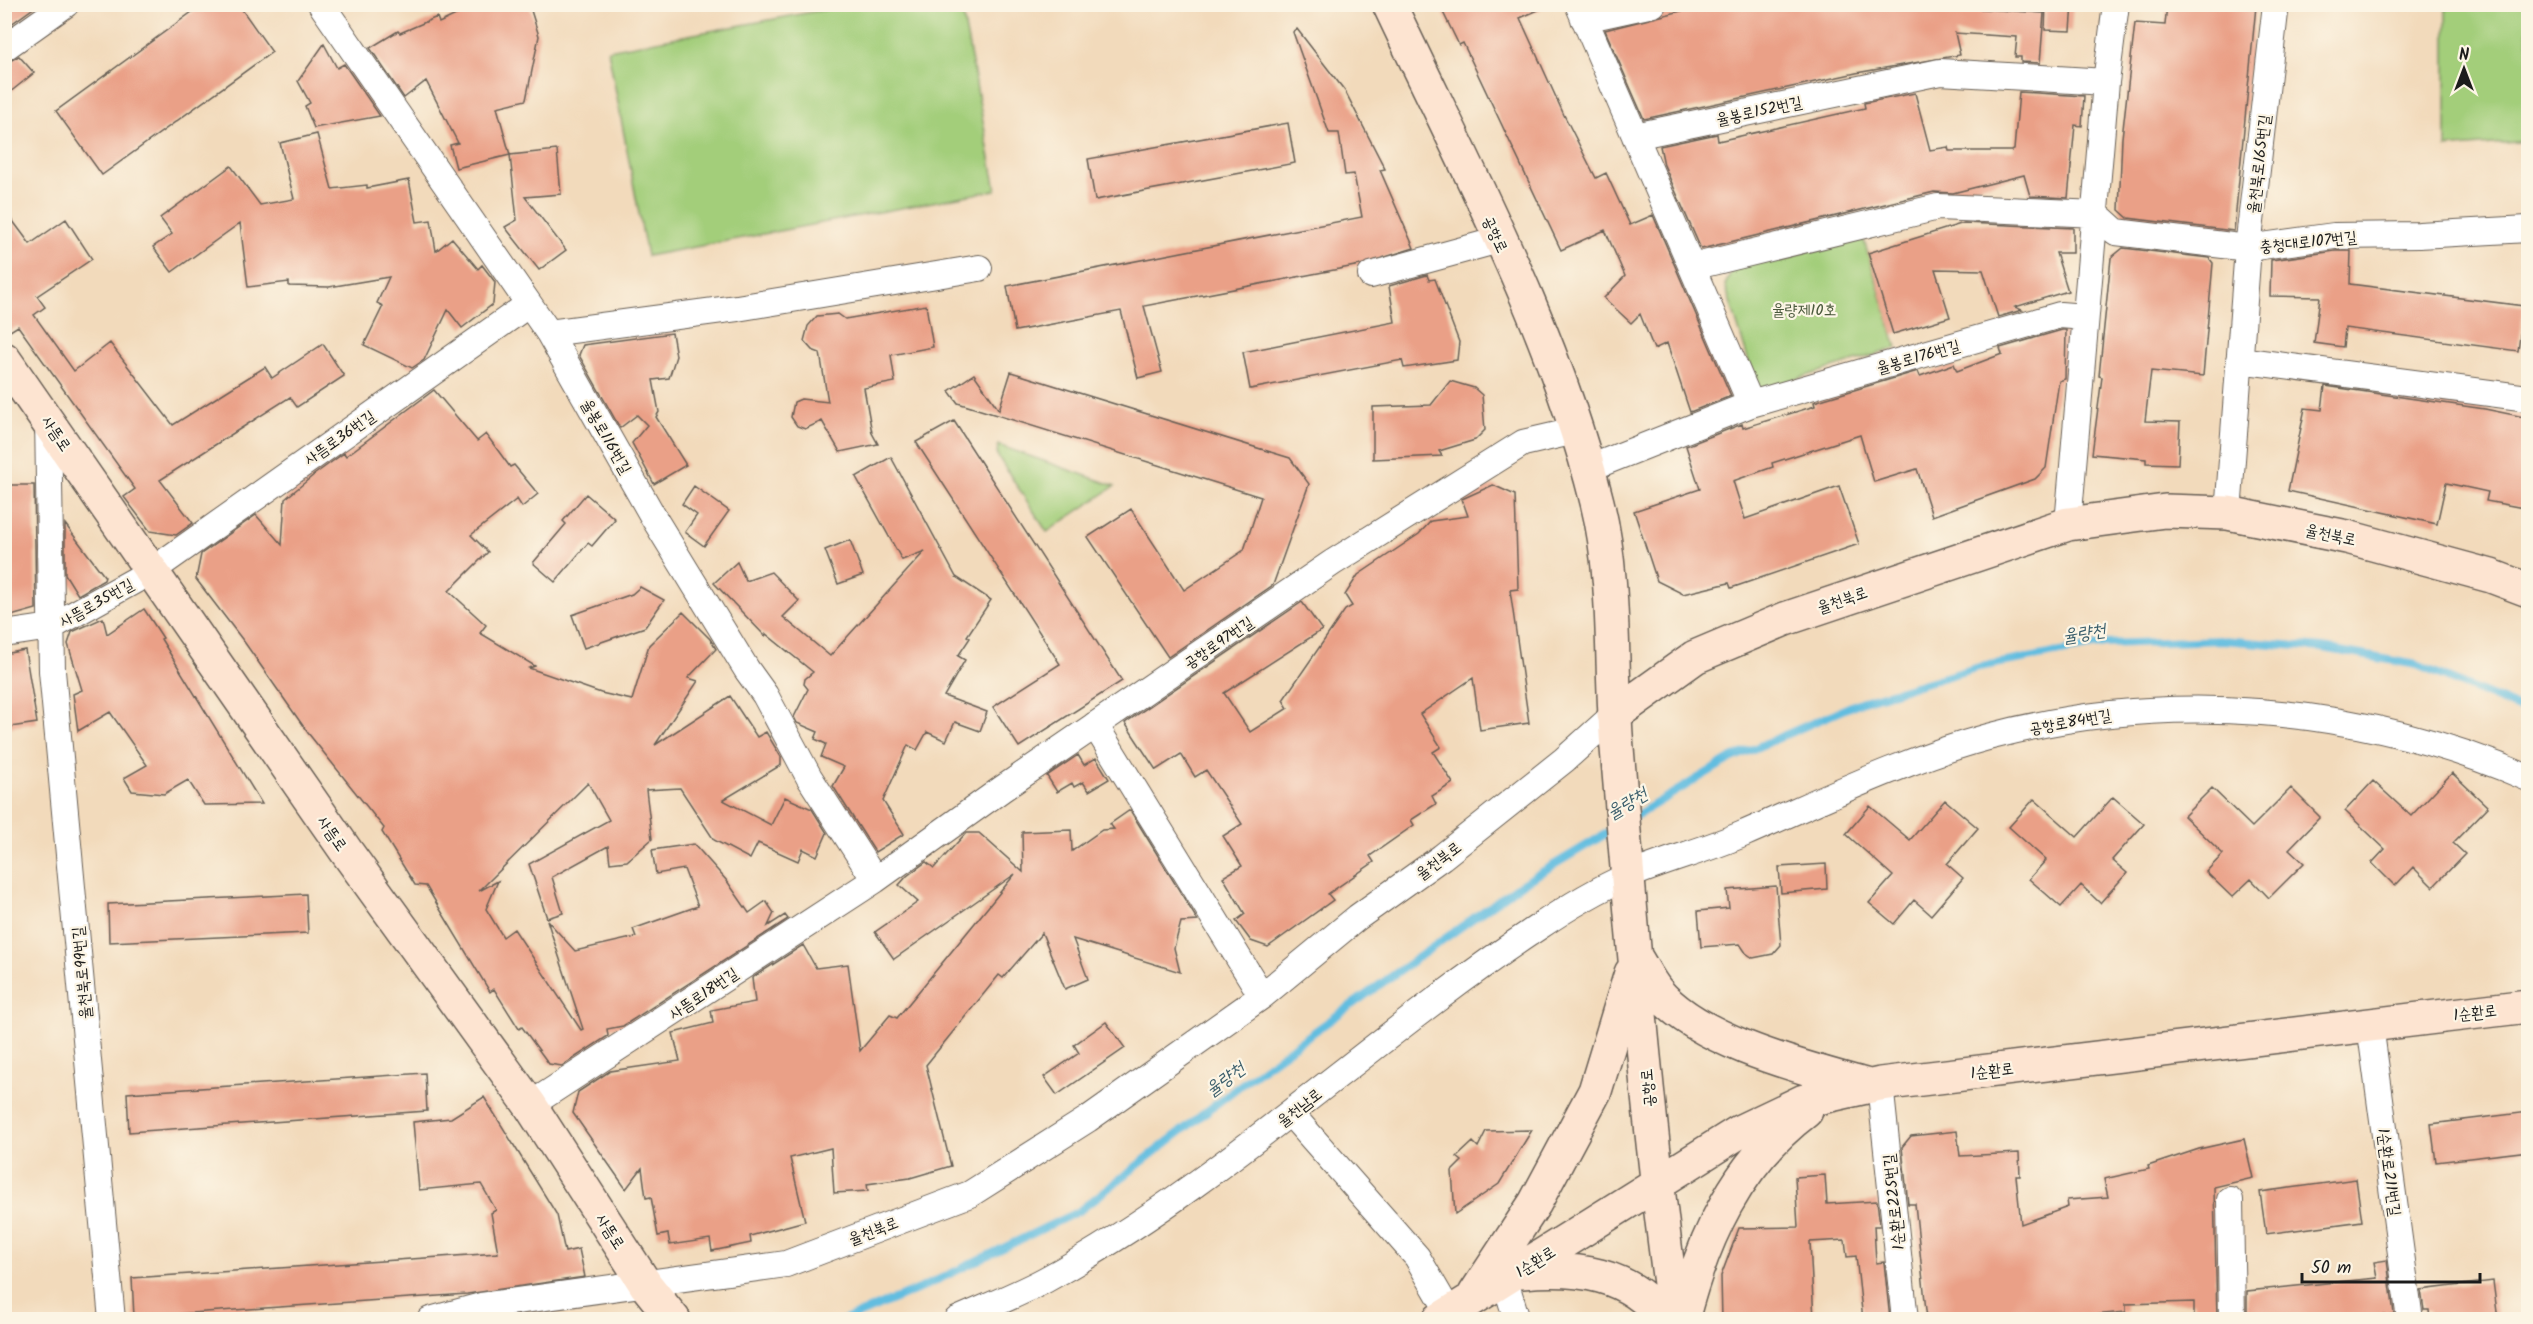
<svg xmlns="http://www.w3.org/2000/svg" width="2533" height="1324" font-family="Kalam,'Poor Story',sans-serif">
<rect width="100%" height="100%" fill="#fcf5e5"/>
<filter id="ink" filterUnits="userSpaceOnUse"><feTurbulence type="fractalNoise" baseFrequency=".0167" numOctaves="2"/><feDisplacementMap in="SourceGraphic" scale="12" xChannelSelector="R" yChannelSelector="G"/><feConvolveMatrix kernelMatrix="1 2 1 2 8 2 1 2 1" color-interpolation-filters="sRGB"/></filter>
<filter id="wash" filterUnits="userSpaceOnUse"><feTurbulence type="fractalNoise" baseFrequency=".008" numOctaves="4" result="noise"/><feDisplacementMap in="SourceGraphic" scale="24" xChannelSelector="R" yChannelSelector="G"/><feGaussianBlur stdDeviation="1.35" result="paint"/><feColorMatrix in="noise" values="0 0 0 0 0 0 0 0 0 0 0 0 0 0 0 0 0 1.4 0 .05"/><feComposite in="paint" operator="in"/></filter>
<g filter="url(#wash)">
<rect width="100%" height="100%" fill="#f2dabb"/>
<path fill="#a3ce7a" stroke="#60754b" stroke-width="1.5" d="M849 5H961L996 190 647 256 608 50Z
M2446 5H2528V141L2446 148Z
M1859 225 1897 348 1758 391 1725 285 1736 263Z
M998 445 1115 486 1047 532 997 455Z"/>
<g fill="none" stroke-linecap="round" stroke-linejoin="round">
<path stroke="#62bde0" stroke-width="8" d="M1632 818 1730 759 1863 701 1979 667 2104 644 2222 640 2323 648 2417 665 2528 712
M845 1320 919 1289 1079 1211 1247 1080 1385 981 1520 885 1614 829"/>
</g>
<g id="blocks">
<path fill="#eaa087" d="M12 4H39L4 29V10Z
M203 4H238L272 52 102 175 56 111Z
M479 4H529L539 36 526 100 497 107 510 155 456 168 450 145 458 143 426 81 404 98 370 48 398 31 400 33 437 17 439 23Z
M1439 4H1552L1520 18 1564 115 1596 178 1606 173 1630 225 1653 215 1731 396 1690 412 1667 343 1654 349 1640 314 1631 323 1604 298 1625 276 1605 230 1561 250 1463 43 1459 45Z
M1709 4H1967V8L2044 13 2040 63 2021 62V57H2015L2017 37 1955 33 1960 55 1856 73 1644 119 1605 30Z
M2046 4H2073L2071 31 2045 30Z
M2167 4 2256 6 2234 231 2128 218 2119 210 2122 138 2135 23 2165 25Z
M1297 29 1345 91 1385 169 1380 170 1414 248 1360 265 1144 306 1162 372 1138 378 1121 311 1015 331 1007 286 1362 217 1354 174 1345 175 1339 133H1329L1293 32Z
M324 44 337 68 344 64 380 116 314 128 305 106 310 103 298 81Z
M19 56 34 73 4 97V64Z
M2019 92 2084 96 2082 126 2075 125 2068 198 2030 196 2024 175 1953 193 1934 192 1701 249 1664 165 1660 146 1717 134 1718 141 1865 108 1864 103 1915 93 1930 150 1948 147 1949 151H2011L2014 150Z
M1288 123 1295 163 1095 200 1088 159Z
M317 134 332 189 367 185V188L409 180 417 222 431 220 436 251 452 238 478 269 482 265 495 282 493 304 462 328 448 310 424 360 412 368 364 345 383 306 377 303 389 277 329 287 289 286V282L248 287 240 223 172 272 153 247 172 234 160 218 231 166 260 205 294 199 280 143Z
M557 150 561 194 525 197 566 250 539 270 505 227 517 220 510 155Z
M4 209 30 244 66 219 92 259 37 296 45 307 34 315 74 371 110 343 173 425 265 367 272 378 323 344 344 376 297 407 290 397 160 480 193 523 176 535 150 531 124 497 135 489 18 326 4 335Z
M1964 223 2073 228V253H2056L2068 291 2015 307 2022 310 1998 317 1983 270 1935 269 1950 317 1893 334 1868 253Z
M2123 248 2209 258 2213 263 2203 376 2151 371 2145 421 2180 422 2178 464 2146 463V459L2092 454 2102 377 2099 376 2111 258Z
M2335 251H2351L2350 284 2524 306 2518 351 2345 328 2343 347 2314 343 2320 297 2270 296 2271 260Z
M1427 275 1429 280 1435 279 1459 342 1457 360 1404 368 1402 360 1250 389 1243 352 1395 322 1389 286Z
M926 305 933 347 891 355 895 382 864 388 872 433 878 444 840 452 822 421 805 429 797 426 791 417 794 402 801 399 828 402 820 353 812 350 804 341 808 326 817 316 838 314 845 319Z
M2062 330H2066L2065 379 2059 381 2046 468 2035 479 1932 516 1917 469 1874 482 1860 435 1772 463 1773 467 1733 481 1745 519 1839 486 1859 544 1731 588 1729 583 1683 594 1657 581 1634 511 1700 489 1686 446 1742 424 1743 428 1815 406 1814 402 1918 371 1920 376 1954 364 1957 371 2002 354 2000 348Z
M672 333 676 356 669 378 653 380 659 412 656 417 686 465 654 484 632 443 647 425 637 415 620 428 579 355 583 345Z
M1011 372 1290 458 1309 484 1273 585 1168 657 1088 537 1131 509 1184 590 1244 550 1261 497 958 403 949 391 974 374 999 410Z
M1450 381 1474 388 1482 395 1485 430 1475 440 1439 451 1442 456 1373 459V407L1431 405Z
M2325 386 2485 409 2529 418V509L2486 501 2488 492 2446 483 2437 524 2288 491 2305 408 2322 410Z
M434 390 477 441 486 434 510 467 514 465 538 494 522 507 517 499 471 535 488 552 449 591 486 625 480 633 535 666 529 668 601 693 632 700 649 645 683 612 710 639 716 649 688 678 698 681 655 745 730 696 757 737 766 732 781 757V765L723 800 771 825 785 797 812 809 827 833 817 856 803 849 798 861 758 843 750 859 714 840 680 788 646 790 652 839 627 861 610 863 608 846 552 877 563 913 547 918 529 864 609 820 588 783 479 891 498 881 486 909 503 937 514 929 581 1030 583 1029 547 920 575 951 636 937 633 929 698 906 684 869 656 874 652 850 694 844 727 881 749 913 766 901 774 913 768 926 785 915 788 919 623 1026 607 1029 608 1036 562 1066 549 1064 522 1027 519 1029 494 989 490 992 426 886 415 885 382 832 384 828 308 733 245 643 196 579 201 554 256 515 282 545 285 499 315 474 344 453 346 456Z
M954 421 1122 681 1019 747 993 707 1060 664 916 442Z
M891 457 956 577 991 600 967 636 970 638 958 656 965 660 944 696 987 712 980 731 955 722 946 741 927 732 917 750 908 745 883 801 904 834 875 852 833 786 844 767 821 757 826 744 815 739 818 732 797 723 794 717 808 689 804 684 805 679 813 672 766 634 765 636 714 583 737 562 746 581 771 572 799 601 783 617 830 656 925 551 902 560 856 477Z
M4 485H34L36 609 4 618Z
M1493 485 1515 495 1518 589 1510 590 1529 723 1480 730 1473 678 1420 714 1441 747 1433 752 1453 783 1432 796 1436 804 1411 820 1414 825 1370 856 1374 862 1328 894 1333 900 1268 947 1251 941 1236 921 1245 914 1223 877 1242 866 1223 836 1242 824 1206 770 1195 777 1181 754 1156 770 1125 723 1302 602 1322 630 1224 693 1250 732 1288 708 1283 700 1345 610 1352 606 1345 595 1358 575 1419 534 1431 521 1468 516 1462 499Z
M694 486 729 511 704 546 685 532 697 515 682 504Z
M586 494 615 519 592 546 588 543 555 582 533 563 566 524 563 521Z
M65 524 105 577 104 580 78 595 65 574Z
M850 540 863 575 838 584 825 550Z
M640 587 664 600 645 627 584 648 572 615 632 594Z
M144 609 163 638 161 639 262 804 204 805 188 780 164 794 132 791 124 778 147 765 110 712 78 731 73 694 82 690 68 644 72 632 103 618 107 634Z
M25 650 37 723 4 728V654Z
M1078 755 1084 765 1096 758 1109 779 1089 791 1083 782 1074 787 1072 783 1057 792 1047 776Z
M2452 773 2488 807 2453 843 2465 854 2433 887 2413 867 2395 886 2372 863 2385 849 2345 811 2373 781 2411 816Z
M2212 788 2252 827 2291 788 2320 817 2289 849 2304 863 2269 898 2251 879 2232 897 2206 872 2223 854 2184 816Z
M2113 797 2144 824 2112 860 2127 873 2100 903 2081 885 2061 907 2029 879 2046 860 2009 827 2034 799 2077 837Z
M1945 800 1978 828 1947 864 1963 878 1931 915 1914 900 1894 924 1869 903 1893 876 1846 834 1870 806 1910 840Z
M1130 810 1198 921 1181 922 1174 948 1180 972 1073 939 1088 979 1065 989 1042 933 1003 978 999 975 926 1065 951 1166 910 1178 867 1184 868 1191 834 1193 831 1148 790 1158 805 1221 750 1236 751 1243 712 1251 710 1239 670 1245 668 1234 658 1236 651 1197 646 1198 642 1168 626 1189 573 1113 578 1092 610 1071 680 1061 673 1033 713 1023 711 1010 755 1002 752 978 803 945 816 968 848 964 860 1051 890 1015 897 1018 1015 874 894 959 875 932 918 902 899 885 907 876 926 862 934 868 966 833H979L1023 872 1022 832 1071 830 1072 851 1102 830 1114 829 1110 824Z
M1826 864 1827 889 1781 893 1779 867Z
M1776 886 1781 945 1773 954 1753 958 1746 953 1740 944 1701 947 1698 911 1729 908 1727 890Z
M306 894 308 933 109 942 108 904Z
M1106 1022 1125 1048 1057 1095 1044 1077 1079 1053 1074 1045Z
M425 1073 427 1111 129 1132 127 1093Z
M484 1097 557 1215 565 1252 579 1249 585 1277 467 1294 134 1317 132 1278 498 1253 491 1213 496 1210 481 1184 419 1190 413 1122 451 1118Z
M2529 1112V1151L2436 1162 2431 1124Z
M1532 1130 1499 1184 1455 1214 1452 1171 1462 1161 1457 1157 1473 1142 1478 1147 1486 1131Z
M1957 1131 1960 1156 2019 1153 2020 1176H2016L2021 1224 2068 1207 2067 1200 2108 1197 2104 1179 2149 1169 2148 1166 2199 1149 2244 1139 2253 1178 2214 1187 2217 1320H2194V1302L2126 1304V1312L2038 1320H1927L1915 1204H1908L1902 1147 1911 1136Z
M1825 1175 1827 1204 1877 1201 1880 1226H1874L1876 1263 1884 1262 1890 1320H1863L1856 1256 1847 1257 1845 1240 1810 1242 1814 1320H1722L1721 1276 1739 1228 1798 1227 1795 1177Z
M2356 1179 2362 1221 2266 1234 2260 1192Z
M2387 1260 2394 1314 2373 1317V1320H2247V1291L2377 1278 2374 1262Z
M2493 1281 2498 1320H2430L2429 1310H2424L2421 1290Z"/>
</g>
</g>
<g filter="url(#ink)">
<use href="#blocks" fill-opacity="0" stroke="#675e54" stroke-width="1.5"/>
<g fill="none" stroke-linecap="round" stroke-linejoin="round">
<g stroke="#675e54" stroke-width="28">
<path id="street" d="M321 4 549 333 655 520 747 670 765 695 809 777 875 880
M1578 4 1751 404
M1584 19 1653 4
M4 48 66 4
M1635 136 1940 72 2106 82
M1692 267 1938 207 2096 214 2116 232 2248 248 2334 236 2419 235 2528 229
M1371 275 1499 240
M549 333 737 308 979 268
M2239 360 2528 398
M48 418 52 671 112 1320
M1587 469 1751 404 2060 315 2085 317
M2228 513 2248 248 2276 4
M2068 524 2106 82 2116 4
M4 634 51 627 150 572 529 304
M1095 725 1262 996
M2370 1025 2410 1320
M1880 1084 1905 1320
M530 1105 875 880 1002 789 1332 563 1523 443 1575 431
M1291 1114 1417 1257 1449 1312
M2230 1200 2232 1320
M1505 1281 1517 1320
M430 1320 481 1306 786 1264 970 1194 1088 1119 1262 996 1358 917 1442 857 1564 760 1614 715
M957 1320C986 1307 1017 1295 1045 1280 1223 1183 1368 1040 1537 928 1565 909 1596 890 1628 876 1666 860 1706 850 1743 834 1824 799 1903 760 1988 737 2166 689 2360 705 2528 778"/>
</g>
<g stroke="#675e54" stroke-width="36">
<path id="secondary" d="M1389 4C1465 166 1554 328 1597 502 1617 582 1610 666 1617 748 1633 939 1648 1130 1675 1320
M4 359 346 851 530 1105 646 1285 674 1320
M1614 715 1695 657 1785 619 2068 524 2165 511 2228 513 2347 537 2491 576 2528 590
M1636 958C1643 969 1648 980 1656 990 1696 1041 1804 1068 1865 1085
M1522 1272C1576 1267 1629 1272 1665 1320
M1475 1294 1535 1203 1595 1091 1631 973
M1439 1320 1739 1132 1804 1101 1880 1084 2528 1006
M1682 1320C1703 1238 1737 1163 1806 1111"/>
</g>
<use href="#street" stroke="#fff" stroke-width="26"/>
<use href="#secondary" stroke="#fde4d1" stroke-width="33"/>
</g>
</g>
<g text-anchor="middle" stroke-width="4.5" stroke-linejoin="round" paint-order="stroke">
<g font-size="16" fill="#1c1c1c" stroke="#fcf5e5">
<text transform="translate(1759 110) rotate(-12)" y="6">율봉로152번길</text>
<text transform="translate(2258 164) rotate(-83)" y="6">율천북로165번길</text>
<text transform="translate(1496 234) rotate(65)" y="6">공항로</text>
<text transform="translate(2308 241) rotate(-6)" y="6">충청대로107번길</text>
<text transform="translate(1918 356) rotate(-16)" y="6">율봉로176번길</text>
<text transform="translate(57 433) rotate(56)" y="6">사뜸로</text>
<text transform="translate(607 436) rotate(60)" y="6">율봉로116번길</text>
<text transform="translate(339 437) rotate(-35)" y="6">사뜸로36번길</text>
<text transform="translate(2331 534) rotate(12)" y="6">율천북로</text>
<text transform="translate(1842 599) rotate(-19)" y="6">율천북로</text>
<text transform="translate(96 602) rotate(-29)" y="6">사뜸로35번길</text>
<text transform="translate(1218 642) rotate(-34)" y="6">공항로97번길</text>
<text transform="translate(2070 721) rotate(-10)" y="6">공항로84번길</text>
<text transform="translate(333 833) rotate(55)" y="6">사뜸로</text>
<text transform="translate(1438 860) rotate(-37)" y="6">율천북로</text>
<text transform="translate(81 973) rotate(-95)" y="6">율천북로99번길</text>
<text transform="translate(703 993) rotate(-34)" y="6">사뜸로18번길</text>
<text transform="translate(2475 1012) rotate(-7)" y="6">1순환로</text>
<text transform="translate(1992 1070) rotate(-7)" y="6">1순환로</text>
<text transform="translate(1647 1088) rotate(-95)" y="6">공항로</text>
<text transform="translate(1299 1107) rotate(-38)" y="6">율천남로</text>
<text transform="translate(2390 1172) rotate(82)" y="6">1순환로211번길</text>
<text transform="translate(1893 1202) rotate(-96)" y="6">1순환로225번길</text>
<text transform="translate(873 1230) rotate(-21)" y="6">율천북로</text>
<text transform="translate(611 1231) rotate(57)" y="6">사뜸로</text>
<text transform="translate(1535 1261) rotate(-33)" y="6">1순환로</text>
</g>
<g font-size="16" fill="#4b5a3d" stroke="#fcf5e5">
<text x="1804" y="315">율량제10호</text>
</g>
<g font-size="18" font-style="italic" fill="#385c6a" stroke="#fcf5e5">
<text transform="translate(2084 633) rotate(-9)" y="6">율량천</text>
<text transform="translate(1627 803) rotate(-31)" y="6">율량천</text>
<text transform="translate(1225 1079) rotate(-37)" y="6">율량천</text>
</g>
</g>
<rect width="2533" height="1324" fill="none" stroke="#fcf5e5" stroke-width="24"/>
<g transform="translate(2464 69)" stroke="#fcf5e5" stroke-width="4.5" paint-order="stroke">
<path d="M0-4.5L10 22L0 15L-10 22Z" fill="#1c1c1c"/>
<text y="-9" font-size="16" font-weight="bold" text-anchor="middle" fill="#1c1c1c">N</text>
</g>
<path d="M2302 1273v9h178v-9" fill="none" stroke="#1c1c1c" stroke-width="3"/>
<text x="2311" y="1273" font-size="18" fill="#1c1c1c" stroke="#fcf5e5" stroke-width="4.5" paint-order="stroke">50 m</text>
</svg>
